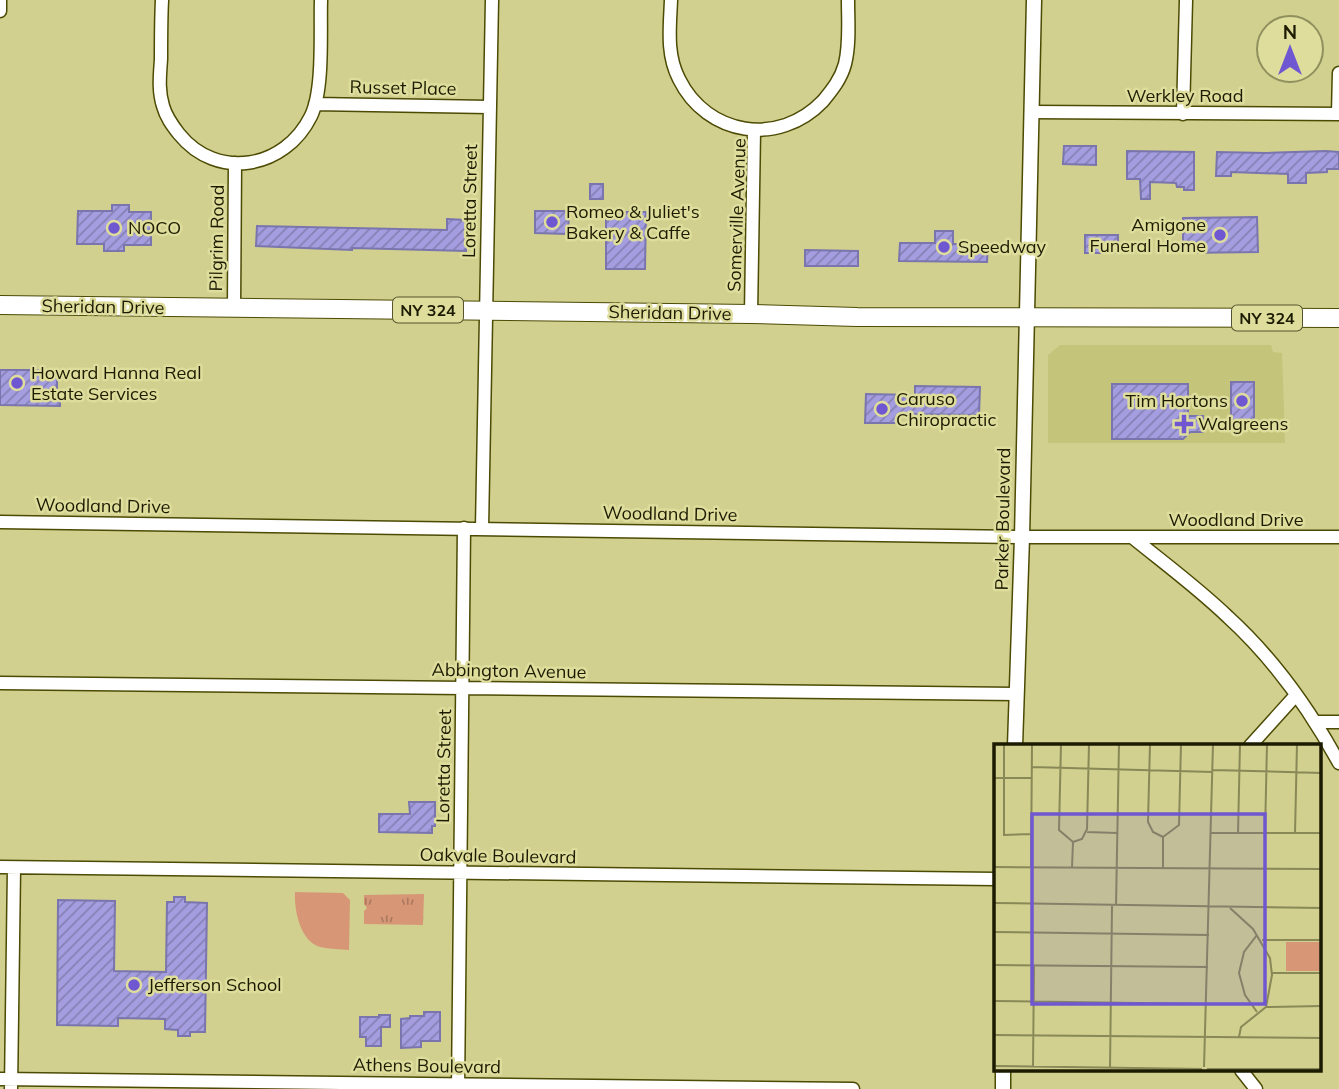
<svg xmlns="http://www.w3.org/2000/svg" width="1339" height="1089" font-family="Mulish,sans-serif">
<defs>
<pattern id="park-tufts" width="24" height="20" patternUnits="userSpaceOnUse" patternTransform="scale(1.75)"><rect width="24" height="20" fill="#d79777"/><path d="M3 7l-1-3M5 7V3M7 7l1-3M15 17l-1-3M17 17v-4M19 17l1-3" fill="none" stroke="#ae7a5f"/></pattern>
<pattern id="building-hatch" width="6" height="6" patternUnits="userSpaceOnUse" patternTransform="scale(1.75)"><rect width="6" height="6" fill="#a49ee1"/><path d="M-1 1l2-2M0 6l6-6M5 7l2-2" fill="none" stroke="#8580b4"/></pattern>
</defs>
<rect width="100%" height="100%" fill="#d1d08f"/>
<path fill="#c5c47b" d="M1060 345H1271L1273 352 1282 353 1285 443H1048V355Z"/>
<path fill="url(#park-tufts)" d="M424 894 423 925 364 924V911L367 908 364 904V895Z"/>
<path fill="#d79777" d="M295 892 343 893 350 900 349 950C340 949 329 949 320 947 300 941 294 910 295 892Z"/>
<path fill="url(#building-hatch)" stroke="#7a75ad" stroke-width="2" d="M1064 146H1096V165L1063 164Z
M1127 151 1194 152V190H1184V187H1177L1176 183 1150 182V199H1141L1140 179H1127Z
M1326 151 1339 152V169H1327V172L1306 173V183H1288V174L1231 172V176H1216L1217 152 1266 153Z
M590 184H603V199H590Z
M112 205H129V212H151V245H124V251H104V244H77L78 211H112Z
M535 211H569L568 234 535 233Z
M606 212H646L645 269H606Z
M1257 217 1258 252 1183 253V218Z
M447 219 466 220V251L352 248V250L256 246 257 226 447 230Z
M935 231H953V244H988L987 262 899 261 900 243H935Z
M1085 235H1118V253H1085Z
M805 250 858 251V266H805Z
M0 370H57V395H60V406L0 405Z
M1231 382H1254V420H1231Z
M1112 384H1188V416H1203V432H1190L1183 439H1112Z
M915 386 980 387 979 415 899 414V423H865L866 394 915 395Z
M409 802H435V826H432V833L379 832V814H410Z
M174 897H185V902L207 903 205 1032H190V1036H178V1030L165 1029V1019L118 1018V1026L57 1025 58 900 115 901 114 971 166 972 167 902H174Z
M424 1012H440V1041H421V1047L401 1048V1019L410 1018V1016H424Z
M379 1015H390V1027H381V1046H366V1037H360V1017H379Z"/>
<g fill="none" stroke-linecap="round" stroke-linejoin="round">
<g stroke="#4c4a03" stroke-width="15">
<path id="minor" d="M162 0C161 20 161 39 161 59 160 75 158 90 163 106 166 117 172 125 179 134 217 181 285 169 311 116 324 89 320 31 321 0
M671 0C670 27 666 54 679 79 707 136 779 147 823 101 832 90 841 79 845 64 850 44 848 21 848 0
M0 11V0
M315 104 489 107
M1031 112 1339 114
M1183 114 1186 0
M1338 114 1339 73
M234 308 235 163
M751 314 754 131
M0 522 1022 537H1339
M482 528 492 0
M1132 537C1164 563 1198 588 1228 617 1273 658 1310 710 1339 763
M0 683 1017 694
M1315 722H1339
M1250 746 1296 695
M0 867 996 879
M1241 1070 1256 1089
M0 1079 853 1089
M11 1089 14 868
M458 1089 464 528"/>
</g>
<g stroke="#4c4a03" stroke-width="17">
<path id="tertiary" d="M1015 746 1022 537 1034 0
M1003 1089V1070"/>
</g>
<g stroke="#4c4a03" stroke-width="20">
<path id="primary" d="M0 305 751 314 857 317 1339 318"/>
</g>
<use href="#minor" stroke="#fff" stroke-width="12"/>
<use href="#tertiary" stroke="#fff" stroke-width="14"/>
<use href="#primary" stroke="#fff" stroke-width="18"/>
</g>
<g fill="#6f57d1" stroke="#dedd9c" stroke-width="2.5">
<circle cx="552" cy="222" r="7"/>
<circle cx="114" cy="228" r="7"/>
<circle cx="1220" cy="235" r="7"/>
<circle cx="944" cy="247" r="7"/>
<circle cx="17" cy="383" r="7"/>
<circle cx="1242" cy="401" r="7"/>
<circle cx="882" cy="409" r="7"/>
<path d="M1180.5 413.5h7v7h7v7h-7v7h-7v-7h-7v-7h7z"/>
<circle cx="134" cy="985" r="7"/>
</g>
<g text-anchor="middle" stroke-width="5" stroke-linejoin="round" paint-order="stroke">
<g fill="#dedd9c" stroke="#565530" stroke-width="2">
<rect x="393" y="297.5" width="70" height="25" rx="5"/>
<rect x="1232" y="305.5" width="70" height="25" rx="5"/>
</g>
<g font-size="16" font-weight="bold" fill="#1c1b02">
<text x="428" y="316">NY 324</text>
<text x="1267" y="324">NY 324</text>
</g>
<g font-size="18" fill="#1c1b02" stroke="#dedd9c">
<text transform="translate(403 88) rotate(1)" y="6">Russet Place</text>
<text x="1185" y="102">Werkley Road</text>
<text transform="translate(470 201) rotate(-89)" y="6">Loretta Street</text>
<text transform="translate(737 215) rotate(-88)" y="6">Somerville Avenue</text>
<text transform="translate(217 238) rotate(-89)" y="6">Pilgrim Road</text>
<text transform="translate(103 307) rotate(1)" y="6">Sheridan Drive</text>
<text transform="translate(670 313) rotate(1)" y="6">Sheridan Drive</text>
<text transform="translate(103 506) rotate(1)" y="6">Woodland Drive</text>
<text transform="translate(670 514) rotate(1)" y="6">Woodland Drive</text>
<text transform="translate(1003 519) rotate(-89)" y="6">Parker Boulevard</text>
<text x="1236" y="526">Woodland Drive</text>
<text transform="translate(509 671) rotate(1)" y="6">Abbington Avenue</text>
<text transform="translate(444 766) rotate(-89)" y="6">Loretta Street</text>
<text transform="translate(498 856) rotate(1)" y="6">Oakvale Boulevard</text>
<text transform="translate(427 1066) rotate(1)" y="6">Athens Boulevard</text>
</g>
<g font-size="18" fill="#1c1b02" stroke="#dedd9c" text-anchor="start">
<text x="566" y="218">Romeo &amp; Juliet's<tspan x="566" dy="21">Bakery &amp; Caffe</tspan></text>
<text x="1206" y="231" text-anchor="end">Amigone<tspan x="1206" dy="21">Funeral Home</tspan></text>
<text x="128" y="234">NOCO</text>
<text x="958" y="253">Speedway</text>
<text x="31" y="379">Howard Hanna Real<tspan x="31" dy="21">Estate Services</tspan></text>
<text x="896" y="405">Caruso<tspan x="896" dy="21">Chiropractic</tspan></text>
<text x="1228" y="407" text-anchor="end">Tim Hortons</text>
<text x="1198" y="430">Walgreens</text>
<text x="148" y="991">Jefferson School</text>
</g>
</g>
<g transform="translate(994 744)">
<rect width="327" height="327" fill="#d1d08f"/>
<path d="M292 198H327V227H292Z" fill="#d79777"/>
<path fill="none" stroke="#898857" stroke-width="2" d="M10 0V91L37 90M67 0 65 86 79 98M156 0 154 78 159 88 169 93M38 23 219 28M219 26 328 29M0 34H38M93 88 123 89M217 89H328M244 90 246 0M271 90 273 0M301 90 303 0M169 93 185 81 187 0M79 98 88 95 93 85 95 0M0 123 328 125M37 123 38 0M78 123 79 98M169 125V93M0 159 328 164M122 162 125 0M236 164 259 185 276 214 278 231 272 263M0 188 215 191M268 196H328M0 221 214 223M278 229H328M0 257 212 260M263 268 251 251 245 229 250 208 263 191M0 291 328 294M245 293 247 283 272 263 328 262M0 322 208 325M39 323 40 221M210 323 219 0M116 325 118 162M213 325H328"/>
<path fill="#6f57d1" fill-opacity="0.15" stroke="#6f57d1" stroke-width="3.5" d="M38 70H271V260H38Z"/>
<rect width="327" height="327" fill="none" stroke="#1c1b02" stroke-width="3.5"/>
</g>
<g transform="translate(1290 49)"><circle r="33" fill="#dedd9c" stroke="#908f5e" stroke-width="2"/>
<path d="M0-5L12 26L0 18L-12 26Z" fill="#6f57d1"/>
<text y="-10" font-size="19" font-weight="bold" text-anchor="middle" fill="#1c1b02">N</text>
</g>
</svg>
